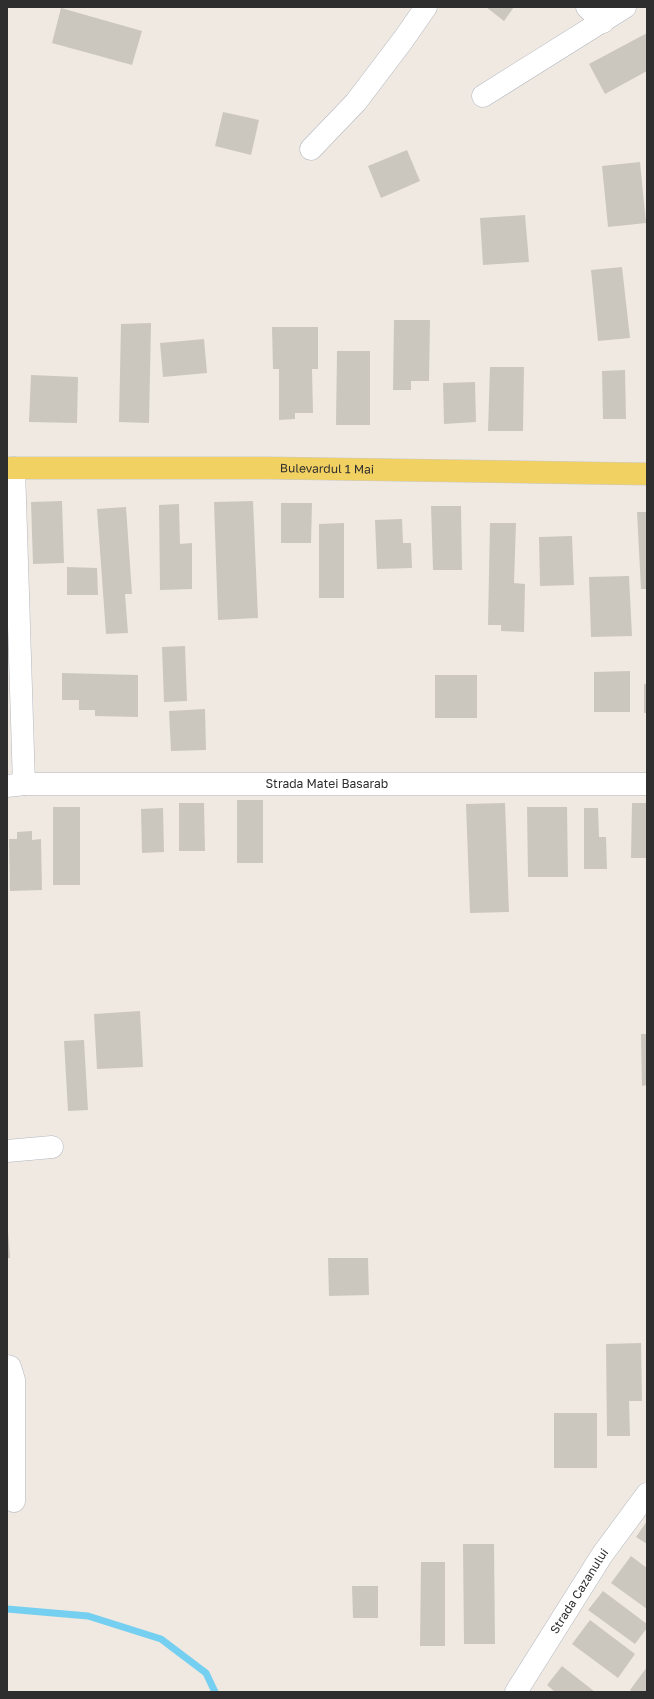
<svg xmlns="http://www.w3.org/2000/svg" width="654" height="1699" font-family="'Golos Text',sans-serif">
<rect width="100%" height="100%" fill="#efe9e1"/>
<g fill="none" stroke-linecap="round" stroke-linejoin="round">
<path stroke="#75cff0" stroke-width="7" d="M7 1609 88 1616 161 1639 206 1673 215 1692"/>
</g>
<path fill="#cbc7bf" d="M486 7H514L504 21Z
M61 8 142 31 132 65 52 43Z
M647 33V71L605 94 589 64Z
M223 112 259 120 251 155 215 146Z
M407 150 420 181 381 198 368 166Z
M640 162 646 223 608 227 602 166Z
M525 215 529 262 483 265 480 218Z
M622 267 630 338 598 341 591 270Z
M394 320H430L429 381H411V390H393Z
M151 323 149 423 119 422 121 324Z
M272 327H318V369H312L313 413H295V419L279 420V369H273Z
M204 339 207 373 163 377 160 343Z
M337 351H370V425H336Z
M490 367H524L523 431H488Z
M625 370 626 419H603L602 371Z
M31 375 78 377 77 423 29 422Z
M475 382 476 422 444 424 443 383Z
M62 501 64 563 33 564 31 502Z
M253 501 258 618 218 620 214 502Z
M281 503H312L311 543H281Z
M179 504 180 544 192 543V589L160 590 159 505Z
M431 506H461L462 570H433Z
M126 507 132 594H125L128 633 106 634 97 509Z
M637 512H647V589H641Z
M402 519 403 543H411L412 568 377 569 375 520Z
M344 523V598H319V524Z
M490 523H516L514 583 525 584 524 632 501 631V625H488Z
M572 536 574 585 540 586 539 537Z
M67 567 97 568 98 595H67Z
M629 576 632 636 591 637 589 577Z
M185 646 187 701 164 702 162 647Z
M630 671V712H594V672Z
M62 673 138 675V717L95 716V710H79V700H62Z
M435 675H477V718H435Z
M644 684H647V713H644Z
M205 709 206 750 171 751 169 711Z
M237 800H263V863H237Z
M179 803H204L205 851H179Z
M505 803 509 912 470 913 466 804Z
M632 803H647V858H631Z
M53 807H80V885H53Z
M527 807H567L568 877H528Z
M163 808 164 852 142 853 141 809Z
M584 808H598L599 837H606L607 869H584Z
M32 831V840L41 839 42 890 10 891 9 839H17V832Z
M140 1011 143 1067 97 1069 94 1014Z
M641 1034H647V1085L642 1086Z
M84 1040 88 1110 68 1111 64 1041Z
M7 1231H8L10 1258H7Z
M328 1258H368L369 1295 329 1296Z
M641 1343 642 1401H629L630 1436H607L606 1344Z
M554 1413H597V1468H554Z
M647 1521V1544L636 1537Z
M463 1544H494L495 1644H464Z
M631 1556 647 1568V1609L611 1583Z
M421 1562H445V1646H420Z
M352 1586H378V1618H353Z
M603 1591 647 1624V1628L635 1644 588 1610Z
M590 1620 635 1654 618 1678 572 1644Z
M562 1666 595 1692H555L547 1685Z
M647 1667V1692H633L630 1690Z"/>
<g fill="none" stroke-linecap="round" stroke-linejoin="round">
<g stroke="#b4b7c1" stroke-width="23">
<g id="minor">
<path d="M587 7 603 22"/>
<path d="M483 96 625 7"/>
<path d="M311 149 356 102 403 40 426 7"/>
<path d="M14 468 24 784"/>
<path id="s1" d="M7 786 24 784H647"/>
<path d="M7 1151 52 1147"/>
<path d="M7 1366 10 1367 14 1380V1501"/>
<path id="s2" d="M516 1692 602 1555 647 1494"/>
</g>
</g>
<g stroke="#c9c9c9" stroke-width="23">
<g id="major">
<path id="s3" d="M7 468H269L647 474"/>
</g>
</g>
<use href="#minor" stroke="#fff" stroke-width="22"/>
<use href="#major" stroke="#f2d163" stroke-width="22"/>
</g>
<g text-anchor="middle" stroke-width="4" stroke-linejoin="round" paint-order="stroke">
<g font-size="12" fill="#2e2e2e" stroke="#fff">
<text dy="4" stroke="none"><textPath href="#s3" startOffset="320">Bulevardul 1 Mai</textPath></text>
<text dy="4" stroke="none"><textPath href="#s1" startOffset="320">Strada Matei Basarab</textPath></text>
<text dy="4" stroke="none"><textPath href="#s2" startOffset="119">Strada Cazanului</textPath></text>
</g>
</g>
<rect width="654" height="1699" fill="none" stroke="#2e2e2e" stroke-width="16"/>
</svg>
